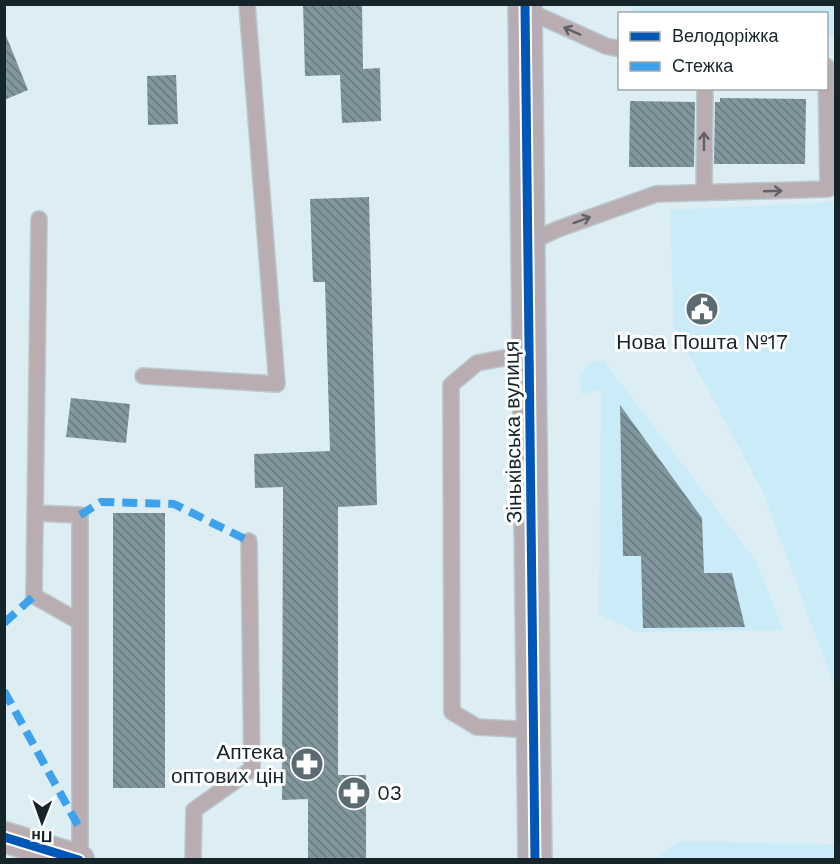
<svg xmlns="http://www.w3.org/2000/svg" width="840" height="864" font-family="'Work Sans',sans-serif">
<defs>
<pattern id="building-back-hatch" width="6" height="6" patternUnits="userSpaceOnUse" patternTransform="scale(1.5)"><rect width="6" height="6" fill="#81969d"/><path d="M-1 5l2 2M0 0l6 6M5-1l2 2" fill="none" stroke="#687a80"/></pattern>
</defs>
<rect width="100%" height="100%" fill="#dceef4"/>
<path fill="#c9ecf8" d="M633 5H835V36H827L826 14H633Z
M835 202H836L835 688 763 492 674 327 670 210Z
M604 361 756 561 783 630 637 632 599 615 601 388 582 395 579 375 591 362Z
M678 842 835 844V859H655Z"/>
<path fill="url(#building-back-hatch)" d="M303 4H362L363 69 380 68 381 121 342 123 340 75 305 76Z
M5 33 28 90 4 100V34Z
M176 75 178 124 148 125 147 76Z
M720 98 806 99 805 164H714L715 102H720Z
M630 101 695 102 694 167H629Z
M369 197 377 505 338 507V775H366V860H308V799L282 800 283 487 255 488 254 454 330 451 325 282H313L310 199Z
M71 398 130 404 126 443 66 437Z
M620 405 702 518 704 573H732L745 627 643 628 641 556H623Z
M113 513H165V788H113Z"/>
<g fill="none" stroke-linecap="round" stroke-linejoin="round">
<g stroke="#bac9ce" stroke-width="18">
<path id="lane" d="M526 10 606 46 620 49
M704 193 705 88
M39 219 34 596 80 622V860
M528 243 558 229 656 194 828 189 826 66
M530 353 477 363 451 385 452 712 477 727 534 730
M143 376 277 384 247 4
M35 513 80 515V622
M193 860 194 810 252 769 249 541"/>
</g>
<g stroke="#bac9ce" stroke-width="33">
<path id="street" d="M4 837 79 860"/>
</g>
<g stroke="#bac9ce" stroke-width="36">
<path id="primary" d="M525 4 535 860"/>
</g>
<use href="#lane" stroke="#b9adb1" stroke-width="15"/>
<use href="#street" stroke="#b9adb1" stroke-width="30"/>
<use href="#primary" stroke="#b5adb3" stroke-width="33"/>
<path stroke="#3da2eb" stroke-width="8" stroke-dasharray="15 8" stroke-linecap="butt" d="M80 515 101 502 174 504 249 541
M4 623 34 596
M4 691 80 829"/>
<g stroke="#fff" stroke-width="13">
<path id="cycleway" d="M525 4 535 860
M4 837 79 860"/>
</g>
<use href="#cycleway" stroke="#0057b8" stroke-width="9"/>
</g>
<defs><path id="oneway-shaft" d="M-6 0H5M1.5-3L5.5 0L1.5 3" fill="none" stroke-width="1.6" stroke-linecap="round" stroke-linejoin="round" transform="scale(1.5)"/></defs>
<g stroke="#5f6267">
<use href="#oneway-shaft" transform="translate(572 31) rotate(-156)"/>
<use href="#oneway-shaft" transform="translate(704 141) rotate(-90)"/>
<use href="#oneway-shaft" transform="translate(773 191) rotate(-2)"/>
<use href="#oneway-shaft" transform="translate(582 220) rotate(-20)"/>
</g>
<defs>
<g id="civic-disc" transform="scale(1.725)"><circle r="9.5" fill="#5b6b71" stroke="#fff"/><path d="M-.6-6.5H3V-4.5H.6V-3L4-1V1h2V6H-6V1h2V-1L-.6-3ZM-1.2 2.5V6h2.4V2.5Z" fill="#fff"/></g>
<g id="pharmacy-disc" transform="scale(1.725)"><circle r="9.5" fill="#5b6b71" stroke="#fff"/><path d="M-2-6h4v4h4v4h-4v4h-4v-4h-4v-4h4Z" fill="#fff"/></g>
</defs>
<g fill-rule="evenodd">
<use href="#civic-disc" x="702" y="309"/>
<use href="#pharmacy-disc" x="307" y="764"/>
<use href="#pharmacy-disc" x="354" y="793"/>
</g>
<g text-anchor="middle" stroke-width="6" stroke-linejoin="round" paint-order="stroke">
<g font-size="21" fill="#15252a" stroke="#fff">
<text x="702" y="349">Нова Пошта №17</text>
<text x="284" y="759" text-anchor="end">Аптека<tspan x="284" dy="24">оптових цін</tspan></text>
<text x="377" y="800" text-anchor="start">03</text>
</g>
<g font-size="21" fill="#15252a" stroke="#fff">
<text transform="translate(513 432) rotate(-91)" y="7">Зіньківська вулиця</text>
</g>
</g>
<rect width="840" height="864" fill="none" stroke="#15252a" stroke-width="12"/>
<rect x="618" y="12" width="210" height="78" fill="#ffffff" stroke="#a1a8aa" stroke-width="1.5"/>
<rect x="630" y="32" width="30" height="9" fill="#0057b8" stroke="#a1a8aa" stroke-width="1.5"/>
<text x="672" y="42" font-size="18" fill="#15252a">Велодоріжка</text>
<rect x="630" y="62" width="30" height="9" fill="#3da2eb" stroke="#a1a8aa" stroke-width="1.5"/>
<text x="672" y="72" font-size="18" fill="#15252a">Стежка</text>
<g transform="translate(42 822) rotate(181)" stroke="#ffffff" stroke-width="4.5" paint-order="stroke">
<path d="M0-4.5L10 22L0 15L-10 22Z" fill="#15252a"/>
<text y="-9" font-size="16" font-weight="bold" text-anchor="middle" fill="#15252a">Пн</text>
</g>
</svg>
